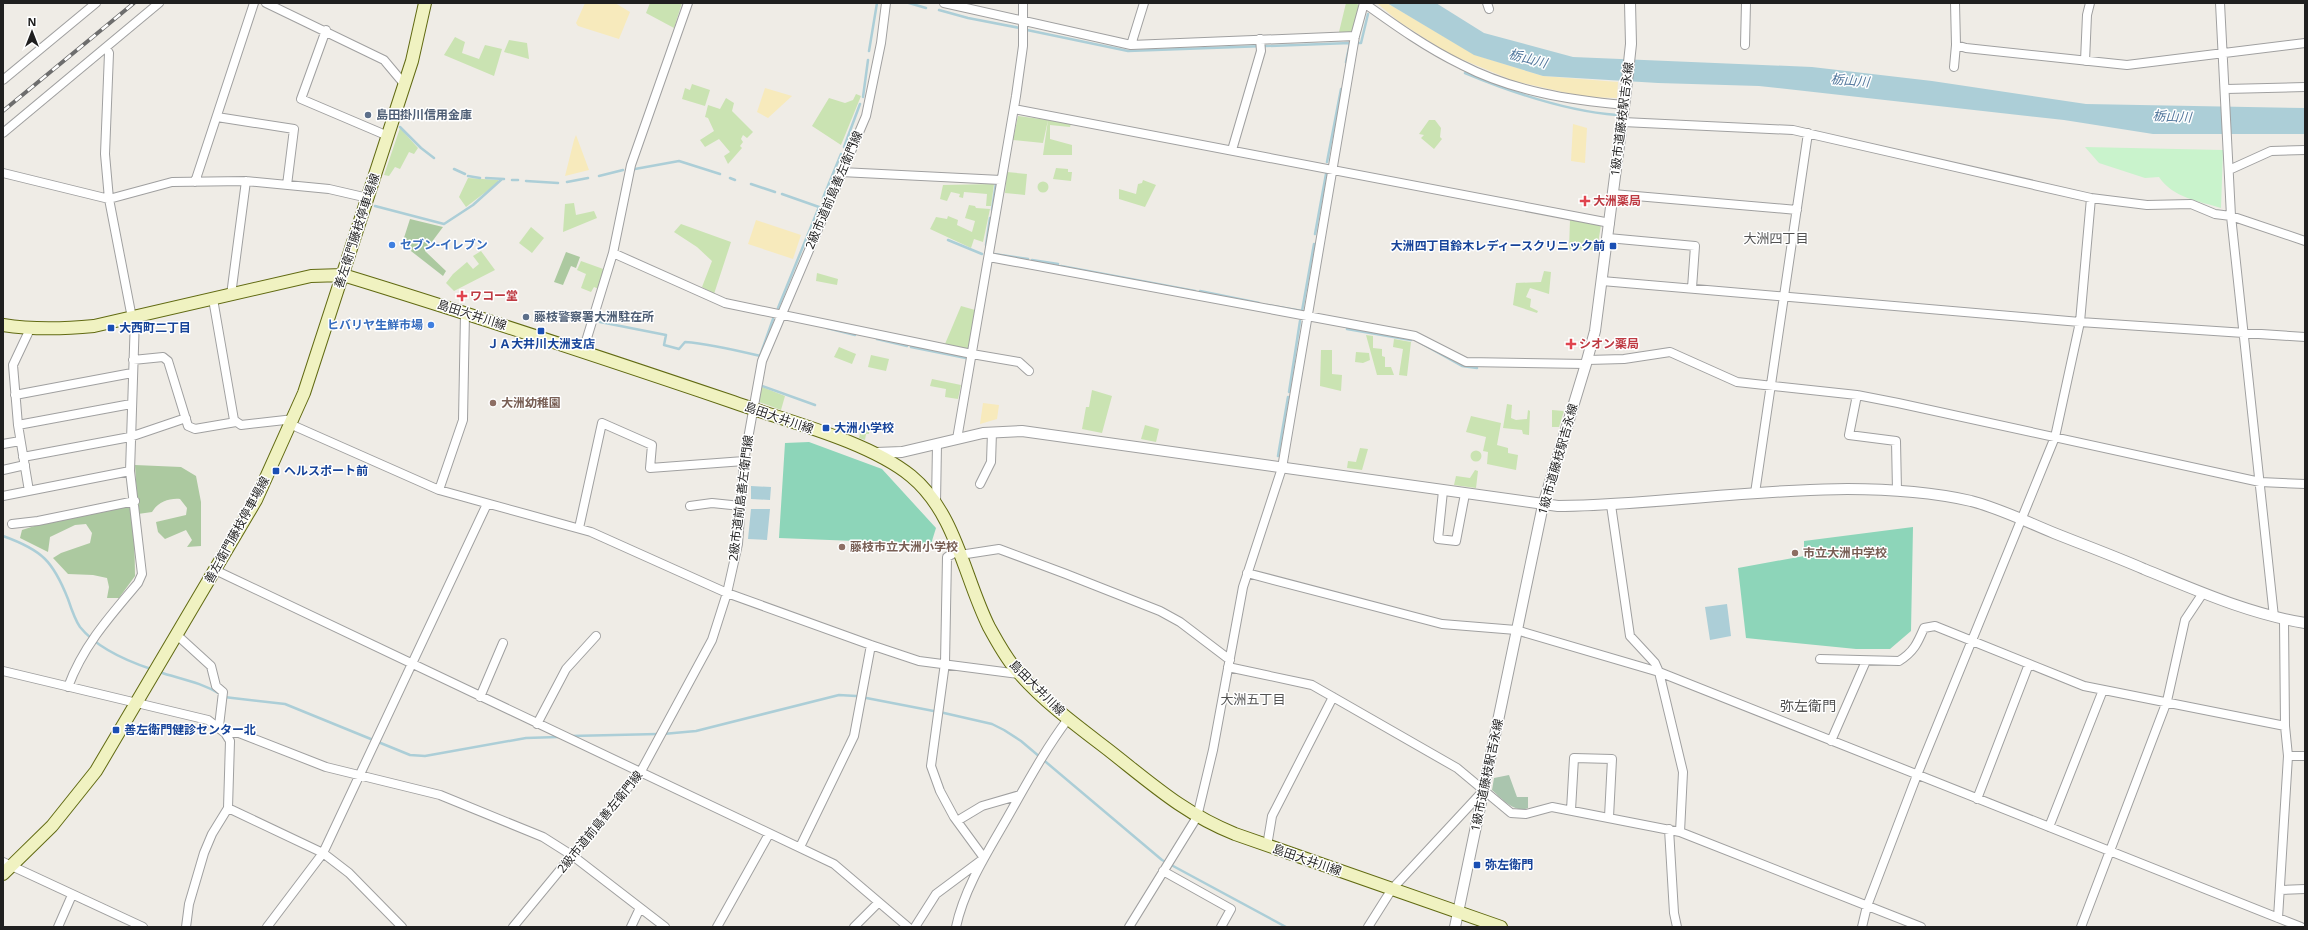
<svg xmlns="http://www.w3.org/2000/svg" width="2308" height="930" font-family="'Noto Sans','Noto Sans JP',sans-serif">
<rect width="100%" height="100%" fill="#efece6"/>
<path fill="#cae3b2" d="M650 3H682L674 28 646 13Z
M1346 3H1357L1359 7 1353 30 1351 32H1339Z
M455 37 465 42 462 53 479 59 485 45 502 49 494 76 444 55Z
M509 40 527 43 529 59 504 52Z
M692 84 710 90 705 106 682 99 685 88 690 90Z
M856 94 861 96 841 145 812 126 829 98 845 103 853 100Z
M726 98 734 103 732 111 753 132 747 138 743 135 741 139 743 142 740 146 742 148 728 164 724 156 730 152 719 139 705 147 700 140 714 131 708 118 705 117 708 105 720 109Z
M1018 116 1048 120 1043 143 1013 140Z
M1048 120 1071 124 1070 127 1050 125V139L1072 145V155H1043Z
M1429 120H1435L1441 128 1440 137 1442 139 1434 149 1421 138 1424 135 1419 134Z
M400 128 418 148 414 154 409 152 400 169 395 167 389 176 384 175Z
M1056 168 1068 169V172H1072L1071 181 1053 179Z
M1007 172 1027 174 1025 195 1005 193Z
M468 178 498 180 499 182 466 207 459 197Z
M1143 180 1156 185 1145 207 1119 199V189L1136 194 1138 184 1142 183Z
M1037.5 187a5.5 5.5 0 1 1 11 0a5.5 5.5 0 1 1-11 0Z
M994 184 991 206H986L987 194 964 192 963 198 959 197 960 194 951 192 947 201 940 199 943 185Z
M574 203 576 215 594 211 597 218 563 232 565 204Z
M969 205 975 206 976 208 990 209 983 242 974 239 971 248 930 229 936 217 947 219 948 216 958 220 957 225 972 232 975 221 965 218Z
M1570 220 1601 225 1597 250 1569 249Z
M681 224 731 242 714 294 702 287 712 261 697 247 674 232Z
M531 227 544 238 532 253 519 243Z
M481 251 495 270 454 291 446 283 453 274 467 262 473 269 479 264 473 256Z
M581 261 606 270 599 289 594 287 591 292 581 288 586 274 577 270Z
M1544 271 1551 272 1549 294 1530 288 1526 297 1531 299 1530 307 1538 311 1537 313 1513 305 1516 283 1541 282Z
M817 273 838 279 837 285 816 281Z
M961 306 975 310 968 350 945 344Z
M1366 335 1373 336V348L1382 349V356L1385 357V367H1391L1394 375H1377Z
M1394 339 1411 342 1407 376 1399 375 1403 349 1393 347Z
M839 347 856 354 852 364 834 357Z
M1321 350H1332V374L1342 375 1341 391 1320 386Z
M1356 352 1369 353 1370 360 1363 363 1355 362Z
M871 355 889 359 886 371 868 367Z
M932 379 961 385 958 399 945 397 946 389 930 386Z
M762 387 785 396 781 410 759 402Z
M1092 390 1112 396 1102 433 1082 429 1086 407H1089Z
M1507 404 1512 405 1511 418 1516 420 1527 419 1528 410 1530 411 1529 435 1523 434 1522 430 1503 428Z
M1552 410 1564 411 1559 427H1552Z
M1471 416 1501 423 1497 445 1508 448V453L1518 455 1516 470 1487 464 1488 452 1483 451 1486 437 1466 432Z
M1145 425 1159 429 1156 442 1141 439Z
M861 428H869V434H866L865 440 859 438Z
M1360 448 1368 449 1362 470 1347 468 1348 461 1356 462Z
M1470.5 456a5.5 5.5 0 1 1 11 0a5.5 5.5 0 1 1-11 0Z
M1475 470 1478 471 1476 488 1454 485 1456 476 1470 478Z"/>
<path fill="#acc9a0" d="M410 219 443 227 425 251 446 271 443 276 402 244Z
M566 252 580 257 576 268 571 266 563 285 554 282Z
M135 465 181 467 196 476 201 502V546L187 547 192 540 186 530 165 539 158 532 156 522 186 515 187 508 180 499C169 498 158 502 152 512L138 514Z
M129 506 134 520 135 576 119 598H107L109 587 107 578 93 575 68 574 53 558 61 553 90 543 92 533 86 524 75 525 50 537 48 552 20 538 22 530 47 522Z"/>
<path fill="#f7eabc" d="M585 3H615L630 12 619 39 578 26 576 23Z
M1380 3H1387L1475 55 1543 76 1618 82 1617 98 1584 97 1514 81 1449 54 1398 21 1378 4Z
M765 88 792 96 768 118 757 112Z
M1573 124 1587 128 1585 163 1571 161Z
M576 135 589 170 565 176 574 140Z
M756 220 801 235 793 259 748 244Z
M983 403 999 405 997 419 980 424Z"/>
<path fill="#aac5ae" d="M1509 775 1517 797H1528V808C1515 814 1501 798 1492 790L1494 778Z"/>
<path fill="#c9f3cc" d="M2085 147 2223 150 2221 208C2199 201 2173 198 2159 177L2145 178 2099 163Z"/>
<path fill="#8dd5b9" d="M809 442 882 469 936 528 931 544 779 538 785 443Z
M1913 527 1911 631 1890 649H1856L1746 638 1738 568 1804 556V541Z"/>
<path fill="#acced7" d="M1387 3H1436L1484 33 1573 57 1812 67 1932 81 2086 104 2305 108V134H2153L2064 120 1759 86 1658 83 1543 76 1474 55Z
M751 486 771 487 770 500 751 499Z
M751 509H770L767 540 748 539Z
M1727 604 1731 636 1710 640 1705 607Z"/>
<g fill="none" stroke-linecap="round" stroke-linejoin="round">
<path stroke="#acced7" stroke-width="2.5" d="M909 3 926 8
M939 10 968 18 1020 28
M1027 30 1128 51 1350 43 1346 62
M1358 43H1361L1368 14
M869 51 877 3
M1465 73C1513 93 1565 111 1617 115
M863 97 868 60
M400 127 421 148 434 158
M844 147 860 104
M1327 162 1341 89
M454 169 465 174
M635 169 679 161 720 174
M468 176 480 178
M599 176 623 170
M486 178 504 179
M730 178 735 180
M512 180H518
M526 181 558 183
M567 182 588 178
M751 184 775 192
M823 198 841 154
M375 206 444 224 473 205 502 179
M992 210 996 183
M1315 234 1326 174
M948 240 982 254
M986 245 990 218
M994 254 1028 259
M1032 260 1058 264
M1061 266 1195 291
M1200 291 1259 303
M1267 305 1302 311 1314 244
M778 308 819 207 782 194
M600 322 666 335 664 345 679 349 685 342C711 344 735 350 760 356L773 319
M827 328 855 335
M1347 329 1411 340
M877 339 907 346
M1419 342 1462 366 1477 368
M911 347 966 358
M762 386 815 405
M1289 392 1300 321
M1278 456 1288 397
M3 536C42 550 53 561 68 599 71 608 75 620 80 627 97 648 127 661 151 669
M159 672C180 679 201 682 220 694
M224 697 285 704 410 755 425 756 526 738 558 737
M663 734 696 731 839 695 856 696 944 713 992 724 1004 730 1021 741 1162 860 1286 927
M571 736 658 734"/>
<g stroke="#a0a0a0" stroke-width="10">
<path id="minor" d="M266 3 384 60 405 85
M944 3 1131 45 1355 36
M1487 3 1489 9
M1955 3 1956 45 1966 48 2127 65 2305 43
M2220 3 2231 216 2274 617
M326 30 301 99 388 136
M1131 45 1144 3
M1745 45 1746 3
M106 48 109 53 105 154 109 199 132 318
M2085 61 2087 15 2090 3
M1954 67 1956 45
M3 80 96 3
M2226 89 2305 87
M1014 109 1610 223
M217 117 294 129 287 185
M1623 122 1793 130 2091 198 2147 205 2191 204 2215 214 2231 216 2305 241
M3 133 159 3
M1232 150 1261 51 1260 39
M2229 170 2271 151 2305 150
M841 172 1001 180
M3 173 109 199 172 182 246 181 329 189 368 198
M195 182 254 3
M1613 194 1797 210
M1608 238 1695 246 1692 288
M613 253 725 303 972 354 1019 362 1029 371
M989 257 1415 336 1466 362 1586 364
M1602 281 2080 322 2305 337
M231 295 246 181
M213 299 234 420 241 425 294 419
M583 351 613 253 631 165 688 3
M133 360 163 357 168 361 188 426 195 429 236 422
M1587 360 1624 359 1670 352 1737 382 1857 395 1898 403 2260 482 2305 484
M15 395 132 373
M1857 395 1849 435 1896 441 1897 491
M18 425 131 404
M292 425 439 490 591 532 727 593 871 645 919 661 1019 674
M957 439 1016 96 1023 46V3
M3 444 20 441
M23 457 130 437 186 418
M3 470 25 465
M980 484 991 462 992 432
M439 490 463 420 465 313
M29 491 18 425 13 365 30 329
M1443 491 1438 539 1456 541 1465 494
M1755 493 1808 133
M3 496 130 471
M936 503 937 444
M1611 505 1630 636 1655 663 1659 672 1683 772 1680 832 1921 927
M690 506 712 503 741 506
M12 524 38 521 135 501
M579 528 602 423 652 445 650 468 744 461
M958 551 947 557 945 663 931 766 940 791 954 817 984 858
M960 555 999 549 1066 574 1160 611 1180 622 1230 660
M215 570 834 864 908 927
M1247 573 1442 624 1516 630 1659 672 2301 927
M177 635 211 666 216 686 223 692 219 726
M1820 659 1899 661C1914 652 1918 642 1924 628L1935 626 2084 686 2285 726
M1228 667 1312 685 1457 768 1511 813 1526 814 1552 807 1680 832
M3 671 208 720 225 733H239L326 767 440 795 543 837 573 856 665 927
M68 687C83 646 110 616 138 583L142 574 130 471 135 317
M480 697 503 643
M537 724 566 669 596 636
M1831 741 1866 661
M2288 756H2305
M1977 799 2029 664
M228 808 323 853 349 873 402 927
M1571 810 1574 758 1612 759 1609 817
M957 821 982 806 1020 795
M2049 827 2103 690
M1669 829 1674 913 1677 927
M1267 846 1272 816 1333 697
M800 847 854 736 871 645
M3 862 143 927
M1163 871 1231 909 1221 927
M2280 890 2305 889
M2278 918 2288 756 2285 726 2284 620
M58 927 72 895
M186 927 189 904 204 853 212 834 228 808 230 741 225 733
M267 927 323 853 487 504
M513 927 640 773 712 640 727 593 738 544 744 461 762 361 866 116 881 43 886 3
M631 927 640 908
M717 927 769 834
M854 927 878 903
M915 927 936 894 983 859
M956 927C964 889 987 853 1006 820 1026 785 1044 751 1068 719
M1129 927 1197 817 1213 750 1243 587 1282 468 1355 36 1364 3C1396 26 1427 48 1462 65 1512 91 1569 100 1625 105
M1368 927 1392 889 1484 790
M1862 927 1867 906 1917 775 2055 437 2080 322 2091 198
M2081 927 2167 701 2185 620 2203 593"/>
</g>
<g stroke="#a0a0a0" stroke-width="12">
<path id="tertiary" d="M876 453 902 452 983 433 1022 431 1558 506C1691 505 1841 472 1971 501 1999 508 2027 522 2054 533 2084 545 2114 556 2144 569 2196 590 2249 614 2305 623
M1455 927 1543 505 1586 364 1595 331 1625 99 1631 44 1630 3"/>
</g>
<g stroke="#616a12" stroke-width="14">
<path id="secondary" d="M3 325C34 330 63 329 94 326L311 276 343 275C474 315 603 358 733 402 786 421 868 441 911 476 956 513 964 577 989 627 998 643 1006 659 1019 673 1045 703 1080 728 1111 752 1153 785 1185 814 1235 834L1501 927
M3 874 52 826 96 771 256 500 304 393 412 61 425 3"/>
</g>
<use href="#minor" stroke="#fff" stroke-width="8"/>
<use href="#tertiary" stroke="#fff" stroke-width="10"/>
<use href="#secondary" stroke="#f0f2c1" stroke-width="12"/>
<g stroke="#6d6d6d" stroke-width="4">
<path id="rail" d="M3 111 134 3"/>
</g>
<use href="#rail" stroke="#fff" stroke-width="2.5" stroke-dasharray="8" stroke-linecap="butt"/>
</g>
<g fill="#5c6f8a" stroke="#fff" stroke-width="1.5">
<circle cx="368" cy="115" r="4"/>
<circle cx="526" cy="317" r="4"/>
</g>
<g fill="#e0444e" stroke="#fff" stroke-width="1.5">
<path d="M1583 195h4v4h4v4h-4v4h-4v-4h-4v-4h4z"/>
<path d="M460 290h4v4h4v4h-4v4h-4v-4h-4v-4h4z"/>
<path d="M1569 338h4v4h4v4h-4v4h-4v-4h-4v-4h4z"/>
</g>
<g fill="#3f7fe0" stroke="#fff" stroke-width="1.5">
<circle cx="392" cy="245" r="4"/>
<circle cx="431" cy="325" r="4"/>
</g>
<g fill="#1a4fb4" stroke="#fff" stroke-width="1.5">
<rect x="1609" y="242" width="8" height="8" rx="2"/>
<rect x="107" y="324" width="8" height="8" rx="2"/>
<rect x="537" y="327" width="8" height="8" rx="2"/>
<rect x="822" y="424" width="8" height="8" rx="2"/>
<rect x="272" y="467" width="8" height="8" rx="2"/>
<rect x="112" y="726" width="8" height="8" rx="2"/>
<rect x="1473" y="861" width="8" height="8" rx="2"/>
</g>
<g fill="#8d6e63" stroke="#fff" stroke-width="1.5">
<circle cx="493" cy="403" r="4"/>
<circle cx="842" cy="547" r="4"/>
<circle cx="1795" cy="553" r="4"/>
</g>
<g text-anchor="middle" stroke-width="3" stroke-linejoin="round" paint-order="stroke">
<g font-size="12" font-weight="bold" fill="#4e5e75" stroke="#fff" text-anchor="start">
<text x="376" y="119">島田掛川信用金庫</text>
<text x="534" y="321">藤枝警察署大洲駐在所</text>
</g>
<g font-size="12" fill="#1f1f1f" stroke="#fff">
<text transform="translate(1622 119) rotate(-83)" y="4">1級市道藤枝駅吉永線</text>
<text transform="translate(834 190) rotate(-67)" y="4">2級市道前島善左衛門線</text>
<text transform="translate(357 231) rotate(-72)" y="4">善左衛門藤枝停車場線</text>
<text transform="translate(472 315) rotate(18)" y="4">島田大井川線</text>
<text transform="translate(779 418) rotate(19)" y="4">島田大井川線</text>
<text transform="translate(1558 459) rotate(-74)" y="4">1級市道藤枝駅吉永線</text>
<text transform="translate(741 498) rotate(-83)" y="4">2級市道前島善左衛門線</text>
<text transform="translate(237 530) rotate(-61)" y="4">善左衛門藤枝停車場線</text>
<text transform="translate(1037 688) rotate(45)" y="4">島田大井川線</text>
<text transform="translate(1487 775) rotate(-78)" y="4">1級市道藤枝駅吉永線</text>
<text transform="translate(600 822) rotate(-51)" y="4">2級市道前島善左衛門線</text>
<text transform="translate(1307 860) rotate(19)" y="4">島田大井川線</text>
</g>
<g font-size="12" font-weight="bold" fill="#be3a42" stroke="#fff" text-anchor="start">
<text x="1593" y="205">大洲薬局</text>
<text x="470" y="300">ワコー堂</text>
<text x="1579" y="348">シオン薬局</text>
</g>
<g font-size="12" font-weight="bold" fill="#366cbe" stroke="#fff" text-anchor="start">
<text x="400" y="249">セブン-イレブン</text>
<text x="423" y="329" text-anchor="end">ヒバリヤ生鮮市場</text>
</g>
<g font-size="12" font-weight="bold" fill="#164399" stroke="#fff" text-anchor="start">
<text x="1605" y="250" text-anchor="end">大洲四丁目鈴木レディースクリニック前</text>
<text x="119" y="332">大西町二丁目</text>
<text x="541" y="348" text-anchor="middle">ＪＡ大井川大洲支店</text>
<text x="834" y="432">大洲小学校</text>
<text x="284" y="475">ヘルスポート前</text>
<text x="124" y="734">善左衛門健診センター北</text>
<text x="1485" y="869">弥左衛門</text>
</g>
<g font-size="12" font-weight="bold" fill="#785e54" stroke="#fff" text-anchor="start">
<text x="501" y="407">大洲幼稚園</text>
<text x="850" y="551">藤枝市立大洲小学校</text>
<text x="1803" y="557">市立大洲中学校</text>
</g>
<g font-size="13" font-style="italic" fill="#53789d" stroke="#fff">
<text transform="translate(1528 58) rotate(15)" y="5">栃山川</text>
<text transform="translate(1850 80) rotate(5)" y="5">栃山川</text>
<text transform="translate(2172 116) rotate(3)" y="5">栃山川</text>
</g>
<g font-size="13" fill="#525252" stroke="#fff">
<text x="1776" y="243">大洲四丁目</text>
<text x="1253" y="704">大洲五丁目</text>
</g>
<g font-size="14" fill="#525252" stroke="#fff">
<text x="1808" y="711">弥左衛門</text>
</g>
</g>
<rect width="2308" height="930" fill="none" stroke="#1f1f1f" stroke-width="8"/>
<g transform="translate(32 32)" stroke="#ffffff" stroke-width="3" paint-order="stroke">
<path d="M0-3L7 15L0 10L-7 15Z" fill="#1f1f1f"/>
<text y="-6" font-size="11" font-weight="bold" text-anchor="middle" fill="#1f1f1f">N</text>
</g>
</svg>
